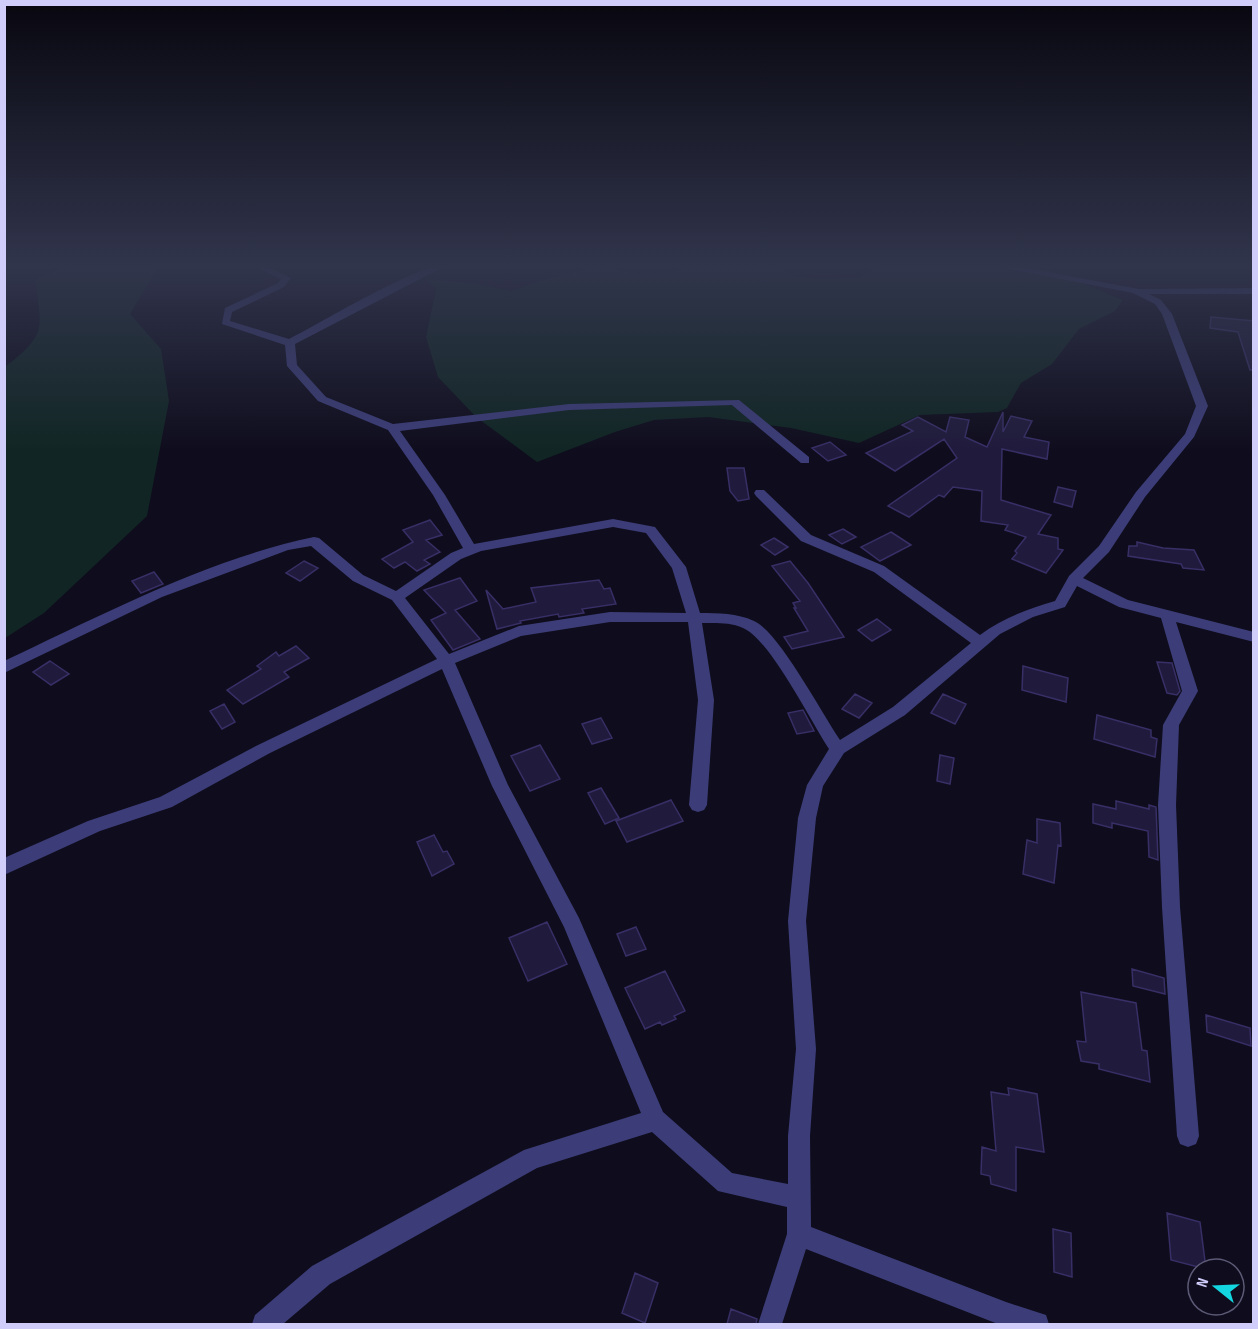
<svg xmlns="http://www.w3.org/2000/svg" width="1258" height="1329" font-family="'Sofia Sans Condensed',sans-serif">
<rect width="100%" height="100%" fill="#0f0d1d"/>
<path fill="#112624" d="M69 264H160L130 314 161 349 169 401 147 516 44 613 5 638V367C47 334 42 330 35 280Z
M695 264H775L793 276 818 279 859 278 882 264H1036L1123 300 1115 311 1079 329 1052 364 1021 383 1007 408 998 412 920 415 859 443 791 428 708 417 654 420 615 432 537 462 476 417 438 377 426 337 436 289 426 279 473 283 512 291 539 281 598 266 641 275 672 272Z"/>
<path fill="#201b3c" stroke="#372f66" stroke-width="1.5" d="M1211 317 1254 321V370H1250L1238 332 1210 328Z
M1003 412V432L1011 416 1032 421 1024 437 1049 442 1047 459 1002 449 1001 500 1051 515 1038 534 1058 538V549L1063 550 1046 573 1012 559 1017 553 1015 551 1026 537 1005 530 1008 525 981 521 982 491 953 487 944 497 939 495 909 517 888 506 957 458 944 439 895 471 866 453 913 431 902 425 918 417 946 432 950 417 969 420 965 437 987 447Z
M830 442 846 455 828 461 812 448Z
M727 468H744L749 499 738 501 730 491Z
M1058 487 1076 491 1072 507 1054 502Z
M430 520 442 535 426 540 440 552 424 560 430 564 417 571 405 562 394 568 382 559 413 542 403 530Z
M843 529 856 537 842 544 829 535Z
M891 532 911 545 880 561 861 547Z
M774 538 788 547 775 555 761 545Z
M1137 542 1163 548 1194 550 1204 570 1183 568 1181 564 1128 556 1129 546H1137Z
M304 561 318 568 300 581 286 573Z
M790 561 808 583 844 637 792 649 784 637 808 631 794 608H796L793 603 800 601 772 566Z
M154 572 163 584 141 593 132 581Z
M460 578 477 601 455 610 480 639 453 650 431 620 446 613 424 590Z
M599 580 604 589 610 588 616 604 582 609 584 613 559 617 558 614 520 621 521 623 497 629 486 590 503 609 536 602 531 588Z
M877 619 891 630 872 641 858 630Z
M296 646 309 658 284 672 289 677 243 704 227 690 261 669 257 666 276 652 279 656Z
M50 661 69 674 51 685 33 672Z
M1157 662 1172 663 1180 691 1177 695 1167 693Z
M1023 666 1068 678 1066 702 1022 690Z
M855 694 872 703 859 718 842 709Z
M943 694 966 704 955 724 931 713Z
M224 704 235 722 222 729 210 711Z
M803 710 814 731 797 734 788 713Z
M1097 715 1151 730V737L1157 739 1155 757 1094 739Z
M601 718 612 738 592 744 582 724Z
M540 745 560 779 530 791 511 756Z
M940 755 954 758 950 784 937 781Z
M601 788 619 818 605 824 588 793Z
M671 800 683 821 627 842 616 821Z
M1116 801 1149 809V805L1156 807 1158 860 1149 857 1148 831 1112 823V828L1093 823V804L1116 809Z
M1037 819 1060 823 1061 846 1058 845 1054 883 1023 874 1027 840 1037 843Z
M434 835 443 852 447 851 454 864 432 876 417 842Z
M547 922 567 964 528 981 509 938Z
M636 927 646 949 626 956 617 934Z
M1132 969 1164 978 1165 994 1133 986Z
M665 971 685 1011 674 1016 676 1019 662 1025 660 1022 645 1029 625 988Z
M1081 992 1136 1003 1142 1050 1147 1051 1150 1082 1099 1069V1064L1081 1061 1077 1041 1086 1042Z
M1206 1015 1250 1028 1251 1046 1207 1032Z
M1008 1088 1037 1094 1044 1152 1016 1147V1191L991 1184 990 1176 981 1174 982 1147 996 1151 991 1092 1009 1095Z
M1167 1213 1200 1222 1206 1269 1171 1260Z
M1053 1229 1071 1233 1072 1277 1054 1272Z
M635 1273 658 1283 645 1323 622 1313Z
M731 1309 757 1319 756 1324H727Z"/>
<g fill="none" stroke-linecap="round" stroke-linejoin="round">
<path fill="#3c3d78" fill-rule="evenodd" d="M249 264H262L291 278 284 287 232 312 230 321 289 339C323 322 417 264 449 264L295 344 297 365 326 397 393 424 569 404 739 400 809 457V463H801L732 405 569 410 400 431 445 495 474 544 613 519 655 527 686 567 700 613C718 613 737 613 754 621 779 632 822 714 840 740L893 707 971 643 874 572 801 541 756 496 754 493 756 490H764L811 535 884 566 980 635C1002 618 1028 609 1055 601L1069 576 1099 546 1136 492 1185 434 1196 406 1162 314 1155 304 1133 293 984 264H1005L1139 289 1254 288V294H1149L1161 300 1172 314 1208 406 1194 437 1145 497 1109 552 1083 578 1128 600 1254 632V642L1176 622 1198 691 1179 725 1176 805 1180 907 1199 1136 1196 1144 1188 1147 1180 1144 1177 1136 1162 907 1158 805 1163 725 1182 691 1161 618 1119 607 1077 586 1065 607 1033 617 1000 634 905 715 844 753 823 786 816 818 806 921 816 1049 810 1136 811 1227 1006 1302 1046 1315 1049 1324H998L806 1249 782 1324H758L787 1234V1207L718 1191 652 1132 537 1168 330 1284 283 1324H252L255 1315 312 1266 524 1150 641 1113 564 927 492 786 442 669 270 753 172 807 100 831 4 875V858L88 821 160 797 258 745 437 659 392 600 353 581 311 546 288 550 162 597 4 673V661C102 615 208 559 314 537L319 538 363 575 396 591 451 553 463 548 433 495 388 430 318 401 287 366 285 345 222 324 225 308 278 283 281 279ZM613 527 646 533 672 568 686 613 610 612 519 626 449 654 405 598 461 559 481 551ZM610 622H688L698 700 689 805 692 810 698 812 704 810 707 805 714 700 702 623C716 623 730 622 743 628 770 639 811 722 829 749L807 785 798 818 788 921 796 1049 788 1136V1184L732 1173 663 1112 579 918 508 785 455 663 521 636Z"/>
</g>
<linearGradient id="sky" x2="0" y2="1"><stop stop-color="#080710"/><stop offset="0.59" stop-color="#31354c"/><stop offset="1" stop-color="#31354c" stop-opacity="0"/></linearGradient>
<rect width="1258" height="451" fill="url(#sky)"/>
<rect width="1258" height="1329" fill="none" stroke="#d0cdfb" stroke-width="12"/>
<g transform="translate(1216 1287) rotate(288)"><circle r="28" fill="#0f0d1d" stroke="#5c5a76" stroke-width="1.5"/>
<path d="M0-4.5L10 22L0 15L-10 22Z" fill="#14d6e0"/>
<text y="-9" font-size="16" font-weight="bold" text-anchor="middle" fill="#d0cdfb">N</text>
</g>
</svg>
